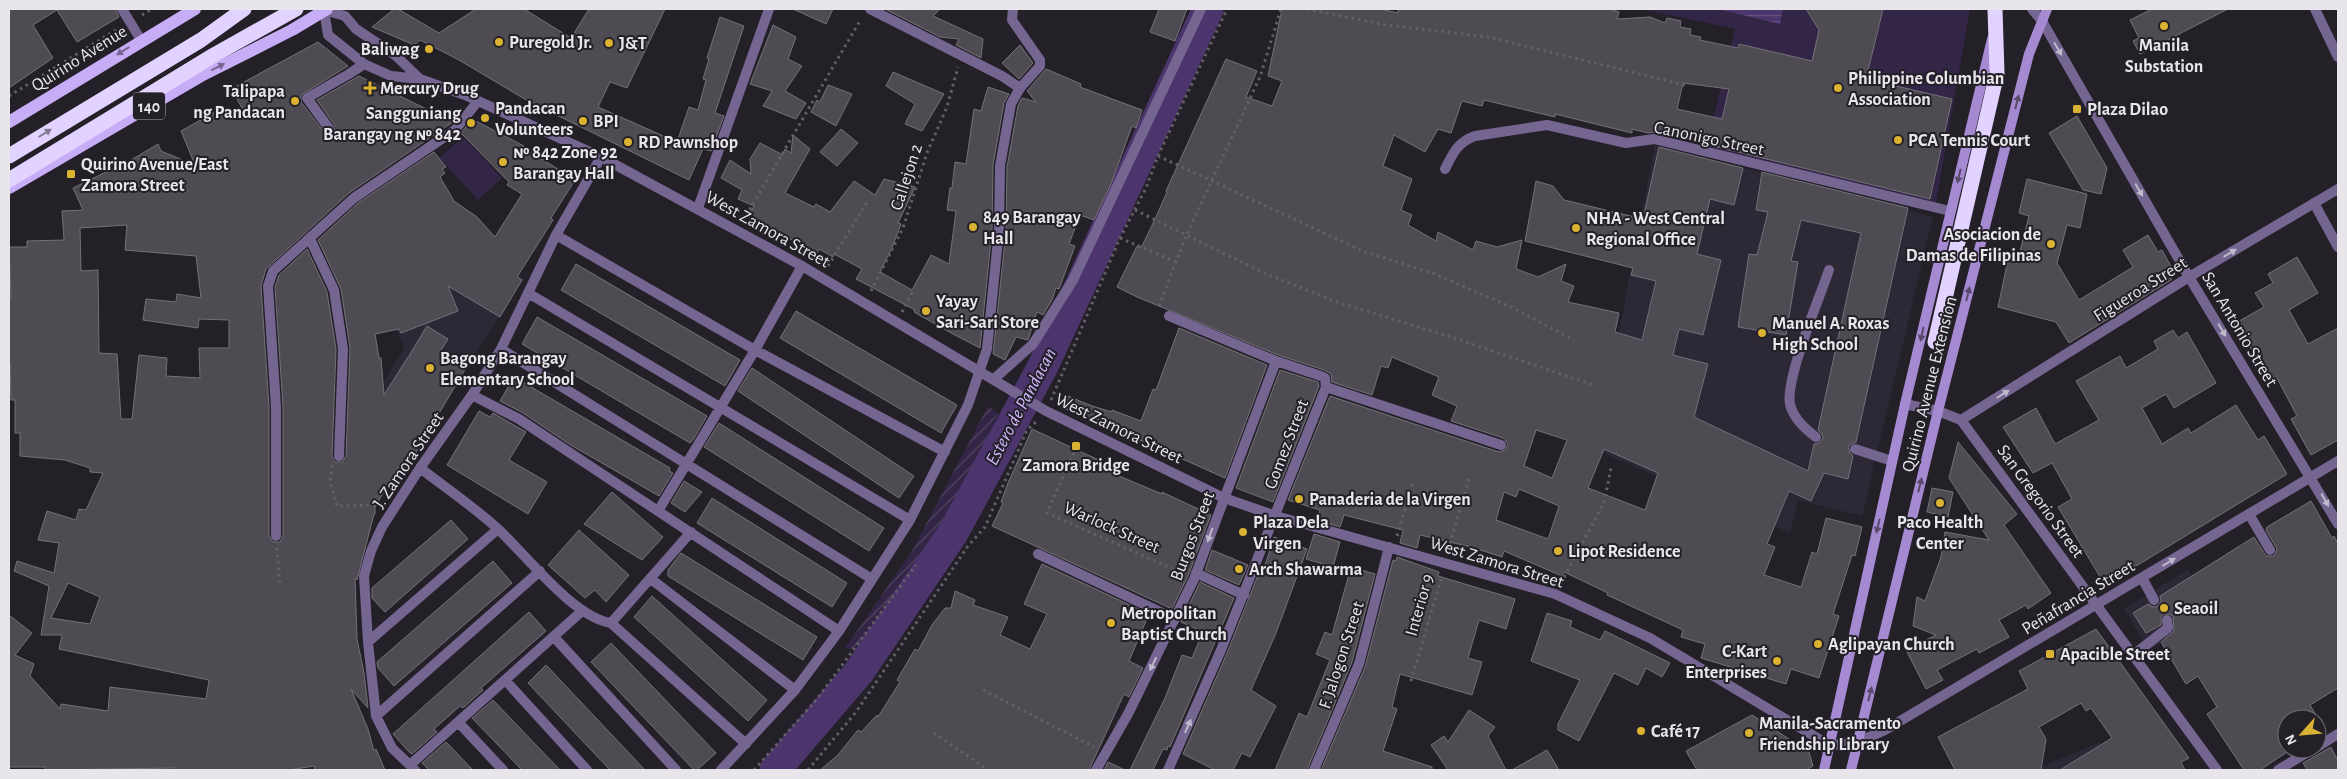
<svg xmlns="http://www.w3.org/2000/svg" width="2347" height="779" font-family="'Alegreya Sans',sans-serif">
<defs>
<pattern id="garden-furrows" width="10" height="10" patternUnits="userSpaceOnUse" patternTransform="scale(1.25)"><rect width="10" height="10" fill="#322545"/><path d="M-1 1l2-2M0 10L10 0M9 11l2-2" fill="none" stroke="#504560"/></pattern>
<pattern id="water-rules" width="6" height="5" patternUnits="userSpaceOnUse" patternTransform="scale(1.25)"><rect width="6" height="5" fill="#4c356d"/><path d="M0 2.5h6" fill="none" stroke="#665282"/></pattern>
</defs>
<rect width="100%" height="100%" fill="#232028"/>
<path fill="#2d2835" d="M1655 145 1933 217 1862 516 1798 500 1790 533 1596 450Z
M473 249 524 278 393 483 365 466 381 386 404 349 388 303Z
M2188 569 2214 610 2149 650 2124 609Z
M2100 742 2118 770H2030L2048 764Z"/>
<path fill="url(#garden-furrows)" d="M988 406 998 414 973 472 893 605 856 649 845 648 912 551Z"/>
<path fill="#322545" d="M1641 9H1970L1936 203 1706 148 1735 29Z
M463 137 502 178 478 200 439 158Z"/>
<path fill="url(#water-rules)" d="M1718 9H1783L1780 24Z"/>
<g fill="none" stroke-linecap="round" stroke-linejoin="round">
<path stroke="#4c356d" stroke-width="31" d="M775 770 859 672 953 533 1043 366 1208 9"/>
</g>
<path fill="#4e4b53" stroke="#74717a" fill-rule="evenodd" d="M9 9H115L119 17 77 42 57 10 33 25 53 58 9 88Z
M394 9H398L439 33 476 9H524L571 38 589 9H665L627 88 610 82 598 107 677 142 689 107 698 110 706 80 703 79 709 59 707 58 720 17 744 26 715 113 724 116 711 151 703 149 689 180 528 101 459 60 420 40 414 45 372 27Z
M793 9H833L826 24Z
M885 9H940L933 16 983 39 981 58 956 45 959 39 940 37Z
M1159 9H1187L1175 41 1150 32Z
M1282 9H1380L1398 13V9H1610L1619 12 1617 19 1650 17 1665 23 1667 18 1681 21 1680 27 1691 29 1690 35 1701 37 1700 40 1738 48 1739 44 1812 61 1819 30 1806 9H1883L1866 79 1952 99 1930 199 1656 132 1648 133 1632 129V133L1555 114V117L1484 100 1482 106 1462 101 1451 133 1438 129 1425 152 1394 135 1383 166 1412 179 1401 210 1412 215 1408 225 1436 241 1438 232 1473 250 1476 241 1497 247 1522 240 1516 269 1538 277 1566 264 1561 281 1574 286 1568 302 1619 313 1615 332 1642 340 1656 281 1631 275 1633 268 1525 241 1536 181 1553 186 1564 200 1643 219 1659 147 1743 168 1734 205 1710 199 1697 254 1721 260 1703 335 1679 329 1673 355 1708 364 1694 417 1808 471 1814 444 1819 443 1823 438 1822 434 1818 430 1861 233 1801 220 1791 261 1798 262 1786 335 1738 327 1749 254 1757 255 1768 212 1756 210 1762 172 1908 208 1856 442 1851 444 1848 447 1850 453 1853 456 1848 479 1824 473 1811 501 1789 491 1767 544 1775 547 1764 575 1801 587 1812 552 1817 554 1826 518 1862 527 1855 556 1852 555 1833 614 1839 616 1819 678 1791 669 1786 684 1701 658 1705 644 1681 637 1683 630 1607 595 1608 593 1564 572 1562 576 1504 551 1502 557 1471 547 1420 535 1417 548 1400 543 1403 530 1344 515 1340 527 1317 520 1320 510 1288 500 1330 396 1499 452 1505 450 1508 444 1503 438 1451 421 1457 406 1432 395 1439 377 1392 357 1388 368 1381 366 1372 395 1332 382 1331 374 1324 370 1278 355 1137 297 1117 287 1137 246 1141 248 1155 219 1167 192 1166 191 1226 59 1257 71 1246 97 1272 106 1282 81 1268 76ZM1683 83 1729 89 1722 119 1677 109ZM1536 430 1567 440 1552 478 1524 466ZM1604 449 1658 473 1645 510 1588 488ZM1519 489 1559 506 1548 539 1496 520 1504 492 1516 497Z
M2152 9H2228L2140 54 2133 41 2139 38 2130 20Z
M773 25 796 37 788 59 802 66 785 91 806 103 796 119 763 106 772 91 750 84Z
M318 42 348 66 301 95V102L330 140 337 139 340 133 317 100 359 76 453 122 349 193 266 269 261 286 269 407V536L273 542H280L283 536V407L275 287 279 275 307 249 327 292 336 349 332 456 335 462H342L346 456 350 348 341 289 318 240 358 203 434 152 446 167 442 169 445 173 440 177 454 201 477 217 495 237 522 194 507 185 509 182 461 133 472 119 524 146 523 147 575 180 551 218 553 220 517 277 522 280 500 317 448 286 458 311 401 333 399 329 375 334 379 358H381L384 395 408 357 410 356V354L427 326 448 339 441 350 467 366 405 471 398 467 375 507V514H374L357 580 355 578 357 639 364 673 368 708 351 689 368 729 374 751 376 749 385 770H315L314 766 289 770H176L175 768 45 770V767H9V615L32 633 15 655 34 664 30 676 60 709 61 704 108 711 110 687 206 699 209 680 59 649 62 635H41L49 586 14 571 17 561 54 573 59 543 38 540 47 511 76 520 79 509 86 510 103 473 90 472V468L65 460 20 456V433H15V400H11L10 364H9V299H11L9 247H27V241L64 240 62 211 83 210 73 188 131 160 158 144 161 151 195 165 181 131 222 108 248 118 231 89ZM127 225 125 250 196 256 201 298 177 294 176 302 146 299 143 320 198 328 199 319 229 320V348H199L200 378 166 376 167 358 139 355 132 419H121L117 354 99 353 98 270 81 271 80 228ZM68 583 100 597 90 624 51 618Z
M1020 45 1033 63 1019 79 1002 63Z
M1046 69 1081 84 1080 87 1142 110 1136 128 1132 126 1111 184 1094 220 1080 215 1069 244 1075 246 1059 289 1056 288 1052 300 1043 315 1037 312 1028 340 1016 337 1005 360 993 354 1006 231 1007 167 1018 106 1022 98 1036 102 1027 91Z
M893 72 944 94 922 131 905 124 915 104 886 86Z
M828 85 852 94 836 126 811 112 817 100 820 102Z
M988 87 1009 94 1004 103 993 165 992 230 980 348 953 334 914 312 915 310 856 279 862 269 834 254 833 257 819 249 817 253 748 217 754 206 738 199 742 190 721 178 730 160 751 174 750 159 760 143 783 155 785 149 791 153 793 135 810 149 785 193 814 207 816 204 830 212 854 181 875 195 884 179 915 187 898 223 901 224 891 250 880 272 912 290 931 255 949 264 956 211 947 210 950 188H952L955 162 966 164 974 109 981 111Z
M2077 116 2107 168 2101 194 2083 190 2049 133Z
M841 129 858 143 837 166 820 152Z
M2027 179 2087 194 2080 228 2067 225 2057 263 2079 300 2133 267 2123 250 2148 235 2158 252 2162 250 2173 270 2171 280 2069 343 2056 322 1998 307 2008 260 2017 263 2029 216 2019 213Z
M2297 257 2318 293 2289 310 2308 344 2338 328V440L2311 455 2291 419 2297 416 2277 378 2270 382 2245 338 2243 340 2234 324 2264 307 2255 293 2273 283 2268 274Z
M576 264 740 360 725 386 561 290Z
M796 311 957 405 941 433 780 338Z
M537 317 707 416 693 440 690 443 522 344Z
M1179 328 1267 365 1225 478 1140 440 1138 444 1117 434 1118 432 1106 426 1063 408 1068 396 1092 406 1112 412V410L1141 421 1153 389 1156 390Z
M2173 330 2178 338 2187 332 2216 383 2174 408 2166 394 2142 408 2162 444 2188 428 2191 433 2236 405 2258 440 2264 436 2287 474 2105 585 2058 507 2072 499 2052 463 2033 473 2003 427 2036 408 2055 444 2099 420 2076 381 2120 356 2126 368 2158 349 2154 341Z
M752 368 914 476 899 498 738 391Z
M1280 370 1318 382 1319 386 1273 502 1236 488Z
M514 377 670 468 669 471 673 473 659 496 569 444 523 413 500 401Z
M479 411 490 417 493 413 526 432 509 460 547 482 528 514 447 465Z
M719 423 884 528 869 551 704 447Z
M1032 429 1103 462 1100 468 1162 494V492L1211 515 1188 576 1172 609 992 526 1003 503 1001 502 1008 483Z
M1958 442 2017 514 2004 525 2051 593 2028 609 2026 605 1999 620 2009 637 1979 653 1977 649 1937 670 1943 680 1926 689 1906 650 1936 635 1913 626 1917 597 1925 601 1941 557 1945 532 1989 540 1949 478Z
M684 481 702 492 685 512 671 503Z
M1932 488 1953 492 1948 517 1927 512Z
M612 492 663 537 642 560 584 524Z
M712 498 847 583 832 607 697 523Z
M2311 501 2332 538 2334 536 2338 544V688L2310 705 2318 719H2287V752L2260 770H2244L2207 714 2217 707 2198 676 2186 684 2161 642 2174 631 2173 616 2169 614H2163L2161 618V625L2146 633 2133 613 2148 604 2153 607 2158 606 2161 601 2160 596 2254 537 2266 556H2274L2277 549 2266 530 2267 527Z
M451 520 468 539 385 612 372 598V588Z
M579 530 629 575 606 602 595 590 585 598 548 565Z
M1314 534 1340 542 1333 567 1306 559Z
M1274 537 1307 549 1276 633 1251 690 1276 706 1250 757 1242 753 1233 770H1215L1183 754 1227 653 1260 570 1262 571 1266 562Z
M1212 550 1248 565 1239 585 1205 570Z
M681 553 817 637 803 660 668 576V570Z
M1397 557 1439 572 1438 576 1515 599 1506 629 1479 620 1468 658 1482 662 1472 695 1400 674 1392 707 1397 709 1383 751 1432 767V770H1321L1365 667 1393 560 1396 561Z
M493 561 512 583 394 686 378 668 377 662Z
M1042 564 1149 614 1129 661 1143 668 1129 697 1124 694 1089 770H820L837 756 858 730 861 732 877 715 878 717 900 682 897 680 915 649 918 651 932 625 945 608H951L955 591 975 600 973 605 1008 617 1000 635 1030 649 1047 614 1024 604Z
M1351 567 1375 574 1352 662 1307 770H1275L1297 718 1299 713 1307 717 1330 660 1316 654 1325 632 1332 635Z
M1200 582 1234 598 1170 747 1168 746 1167 750 1163 749 1153 770H1130L1165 698 1182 655 1192 658 1203 632 1181 622Z
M652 596 767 700 748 721 634 617Z
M529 612 546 631 481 688 483 690 463 708 460 706 434 729 437 732 412 754 409 752 393 734Z
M1547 613 1572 621 1570 627 1600 640 1605 631 1670 663 1662 677 1646 668 1638 685 1614 673 1579 741 1558 730V724L1580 680 1531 661Z
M2096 629 2189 758 2181 762 2185 770H2060L2112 738 2091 708 2086 711 2081 703 2039 727 2046 739 2041 770H1955L1938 737 2028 689 2019 671Z
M611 643 716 753 697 770H694L591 662Z
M546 665 645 770H610L528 683Z
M493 700 560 770H522L472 718Z
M1469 710 1495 727 1488 736 1506 770H1448L1431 745 1444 736 1448 742Z
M1752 715 1809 752 1813 766 1806 770H1697L1686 751Z
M446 742 473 770H429L422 763Z
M2331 747 2338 761V770H2307L2303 763Z
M1547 750 1559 770H1512Z
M1108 762 1125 770H1104Z"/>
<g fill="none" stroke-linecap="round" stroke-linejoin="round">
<path stroke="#636067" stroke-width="3" stroke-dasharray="2.5 4" stroke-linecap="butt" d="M1307 9 1386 25 1489 37 1688 86
M142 15 152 9
M9 96 119 28
M1158 156 1365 252 1435 274 1511 307 1574 340
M1135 210 1264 273 1337 302 1451 337 1596 386
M743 221 861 19
M1120 238 1176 262
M828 266 867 202
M871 291 903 228 927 153 947 107 958 67
M1159 306 1186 236 1260 77 1281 9
M902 312 914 289
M1051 400 1120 238 1146 188 1158 156 1227 9
M1079 441 1047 513 1182 573
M332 465 330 482 337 506 382 505
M1397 536 1413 483
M277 548 280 585
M1448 550 1469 479
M1561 583 1604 503 1611 468
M1411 681 1442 576
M983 690 1094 747
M934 733 988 770
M754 770 817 699 916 565
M808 770 856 712 968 546 985 527 1027 430 1038 420"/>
<path stroke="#756591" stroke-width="10" d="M434 144 455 130 478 101
M2314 203 2338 247
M1326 387 1501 445
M1816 437C1805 429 1793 418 1790 404 1785 379 1820 297 1829 270
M1855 449 1892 461
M2249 514 2270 550
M1038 554 1175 619
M1196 573 1244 595
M2142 578 2154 600
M2133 655 2168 628 2167 620
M1314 770 1359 664 1389 547"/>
<path stroke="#756591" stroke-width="10" d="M1013 9 1012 20 1040 60V66L1020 88
M333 134 307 98 349 74 364 64
M310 239 334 290 343 349 339 456
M276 536V407L268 286 273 271 354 198 434 144"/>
<path stroke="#756591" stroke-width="10" d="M122 9 141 40
M2032 9 2042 21 2189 277 2338 524
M2315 9 2338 57
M1445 169C1453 153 1458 142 1475 136L1547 125 1626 143 1654 139 1950 211
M698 208 769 9
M556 235 755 350 945 452
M528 293 910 520
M501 349 872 579
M994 379 1033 344 1073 280 1201 9
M472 395 519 419 839 631
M420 468C446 488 474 507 498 529 527 556 573 617 611 623L746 744
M658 511 755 350 802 266
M651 579 795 690
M611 623 691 532
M554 637 676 770
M368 642 498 529
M506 681 587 770
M376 716 540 571
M459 723 503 770
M2317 747 2338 734
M410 765 582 611
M415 770 392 748 376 716 368 642 364 576 371 551 382 527 420 468 472 395 501 349 556 235 601 157
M721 770 795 690 839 631 910 520 968 405 987 349 999 230 1000 166 1011 104 1020 88 1002 76 870 9
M1096 770 1128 714 1194 579 1276 361
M1168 770 1221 650 1326 387 1325 378 1321 376 1276 361 1169 316
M2278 770 2313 749"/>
<path stroke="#756591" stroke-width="10" d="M420 79 395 55 356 29 345 16 324 10 328 35 364 64 391 76 420 79 465 95 601 157 802 266 1046 411 1224 498 1276 516 1555 594 1650 638 1829 745C1850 745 1866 739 1885 730L2338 461
M1905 404 1938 411 1961 420 2217 770
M1961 420 2189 277 2338 189"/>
<path stroke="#a58ad2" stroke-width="10" d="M1824 770 1905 404 1992 39
M1851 770 1938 411 2029 54 2047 9"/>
<path stroke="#c7acf6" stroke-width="12" d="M9 122 195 9
M9 188 201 76 292 30 327 9"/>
<path stroke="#e2d2ff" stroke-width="15" d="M9 156 201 40 244 9
M9 180 214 55 296 9"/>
<path stroke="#e2d2ff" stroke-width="15" d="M1935 342 1997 73 1995 9"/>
</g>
<defs><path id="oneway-solid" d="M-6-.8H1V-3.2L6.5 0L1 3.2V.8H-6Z" transform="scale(1.25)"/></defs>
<g fill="#c0b9cc">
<use href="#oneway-solid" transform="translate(2058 49) rotate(60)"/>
<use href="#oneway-solid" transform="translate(2139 190) rotate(60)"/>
<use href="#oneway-solid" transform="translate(2230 253) rotate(-31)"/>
<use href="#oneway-solid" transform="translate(2222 330) rotate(59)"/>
<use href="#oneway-solid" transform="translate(2003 394) rotate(-32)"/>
<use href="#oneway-solid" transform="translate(2325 500) rotate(60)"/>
<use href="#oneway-solid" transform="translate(1210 535) rotate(110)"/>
<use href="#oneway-solid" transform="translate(2169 562) rotate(-31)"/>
<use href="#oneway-solid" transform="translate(1153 664) rotate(116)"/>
<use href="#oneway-solid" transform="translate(1188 726) rotate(-66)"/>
</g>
<g fill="#75668f">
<use href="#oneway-solid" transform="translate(123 51) rotate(148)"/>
<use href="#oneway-solid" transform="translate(218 67) rotate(-27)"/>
</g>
<g fill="#574a6c">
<use href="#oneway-solid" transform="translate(2017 102) rotate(-76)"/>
<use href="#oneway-solid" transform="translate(1959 176) rotate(103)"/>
<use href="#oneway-solid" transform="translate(1968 294) rotate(-76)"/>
<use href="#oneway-solid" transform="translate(1922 334) rotate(103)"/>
<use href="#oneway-solid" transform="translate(1920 485) rotate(-76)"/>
<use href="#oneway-solid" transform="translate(1878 526) rotate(103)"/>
<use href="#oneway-solid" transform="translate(1870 694) rotate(-76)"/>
</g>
<use fill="#827994" href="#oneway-solid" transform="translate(45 133) rotate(-32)"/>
<g fill="#dab333" stroke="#232028" stroke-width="2">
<circle cx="2164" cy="26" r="5"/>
<circle cx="499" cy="42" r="5"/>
<circle cx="609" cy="43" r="5"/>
<circle cx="429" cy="49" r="5"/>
<path d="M367.5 80.5h5v5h5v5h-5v5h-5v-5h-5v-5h5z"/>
<circle cx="1838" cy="88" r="5"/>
<circle cx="295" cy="101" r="5"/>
<rect x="2072" y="104" width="10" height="10" rx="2.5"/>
<circle cx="485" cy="118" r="5"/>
<circle cx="583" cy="121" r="5"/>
<circle cx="471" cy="123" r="5"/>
<circle cx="1898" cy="140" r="5"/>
<circle cx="628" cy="142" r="5"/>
<circle cx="503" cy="162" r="5"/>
<rect x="66" y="169" width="10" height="10" rx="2.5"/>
<circle cx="973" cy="227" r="5"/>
<circle cx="1576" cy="228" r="5"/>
<circle cx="2051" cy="244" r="5"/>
<circle cx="926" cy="311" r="5"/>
<circle cx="1762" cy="333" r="5"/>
<circle cx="430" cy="368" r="5"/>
<rect x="1071" y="441" width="10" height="10" rx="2.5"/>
<circle cx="1299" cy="499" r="5"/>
<circle cx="1940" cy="503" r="5"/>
<circle cx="1243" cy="532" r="5"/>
<circle cx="1558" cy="551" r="5"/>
<circle cx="1239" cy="569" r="5"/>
<circle cx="2164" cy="608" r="5"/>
<circle cx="1111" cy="623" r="5"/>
<circle cx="1818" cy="644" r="5"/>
<rect x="2045" y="649" width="10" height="10" rx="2.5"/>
<circle cx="1777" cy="661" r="5"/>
<circle cx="1641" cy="731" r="5"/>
<circle cx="1749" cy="733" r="5"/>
</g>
<g text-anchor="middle" stroke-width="4" stroke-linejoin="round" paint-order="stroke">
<rect fill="#232028" stroke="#adabb0" stroke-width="1" x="133" y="92.5" width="32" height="27" rx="4"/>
<g font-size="16" font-weight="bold" fill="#e8e6eb">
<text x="149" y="112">140</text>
</g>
<g font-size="18" font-weight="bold" fill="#e8e6eb" stroke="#232028" text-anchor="start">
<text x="509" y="48">Puregold Jr.</text>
<text x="619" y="49">J&amp;T</text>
<text x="2164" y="51" text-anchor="middle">Manila<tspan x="2164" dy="21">Substation</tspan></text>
<text x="419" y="55" text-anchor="end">Baliwag</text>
<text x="1848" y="84">Philippine Columbian<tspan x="1848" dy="21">Association</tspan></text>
<text x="380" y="94">Mercury Drug</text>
<text x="285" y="97" text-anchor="end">Talipapa<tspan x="285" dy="21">ng Pandacan</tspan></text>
<text x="495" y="114">Pandacan<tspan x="495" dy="21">Volunteers</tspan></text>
<text x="2087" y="115">Plaza Dilao</text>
<text x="461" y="119" text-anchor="end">Sangguniang<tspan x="461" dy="21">Barangay ng № 842</tspan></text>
<text x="593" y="127">BPI</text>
<text x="1908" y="146">PCA Tennis Court</text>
<text x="638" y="148">RD Pawnshop</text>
<text x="513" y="158">№ 842 Zone 92<tspan x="513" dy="21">Barangay Hall</tspan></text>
<text x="81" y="170">Quirino Avenue/East<tspan x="81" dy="21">Zamora Street</tspan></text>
<text x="983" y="223">849 Barangay<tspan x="983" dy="21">Hall</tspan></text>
<text x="1586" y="224">NHA - West Central<tspan x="1586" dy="21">Regional Office</tspan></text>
<text x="2041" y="240" text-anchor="end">Asociacion de<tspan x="2041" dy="21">Damas de Filipinas</tspan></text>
<text x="936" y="307">Yayay<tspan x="936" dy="21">Sari-Sari Store</tspan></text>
<text x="1772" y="329">Manuel A. Roxas<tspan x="1772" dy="21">High School</tspan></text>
<text x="440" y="364">Bagong Barangay<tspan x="440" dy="21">Elementary School</tspan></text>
<text x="1076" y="471" text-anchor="middle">Zamora Bridge</text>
<text x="1309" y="505">Panaderia de la Virgen</text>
<text x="1253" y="528">Plaza Dela<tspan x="1253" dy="21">Virgen</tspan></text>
<text x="1940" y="528" text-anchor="middle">Paco Health<tspan x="1940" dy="21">Center</tspan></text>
<text x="1568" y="557">Lipot Residence</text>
<text x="1249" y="575">Arch Shawarma</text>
<text x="2174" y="614">Seaoil</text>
<text x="1121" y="619">Metropolitan<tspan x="1121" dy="21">Baptist Church</tspan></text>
<text x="1828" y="650">Aglipayan Church</text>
<text x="1767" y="657" text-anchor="end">C-Kart<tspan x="1767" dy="21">Enterprises</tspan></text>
<text x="2060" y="660">Apacible Street</text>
<text x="1759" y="729">Manila-Sacramento<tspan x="1759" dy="21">Friendship Library</tspan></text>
<text x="1651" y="737">Café 17</text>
</g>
<g font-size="18" fill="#e8e6eb" stroke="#232028">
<text transform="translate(79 58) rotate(-32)" y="6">Quirino Avenue</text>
<text transform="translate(1709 138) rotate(12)" y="6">Canonigo Street</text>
<text transform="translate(906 177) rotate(-72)" y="6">Callejon 2</text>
<text transform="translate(768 229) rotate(29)" y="6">West Zamora Street</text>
<text transform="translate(2140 289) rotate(-32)" y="6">Figueroa Street</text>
<text transform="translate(2240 329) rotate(59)" y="6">San Antonio Street</text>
<text transform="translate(1929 384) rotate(-76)" y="6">Quirino Avenue Extension</text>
<text transform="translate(1119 428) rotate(26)" y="6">West Zamora Street</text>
<text transform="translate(1286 444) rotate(-69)" y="6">Gomez Street</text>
<text transform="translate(408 460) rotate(-56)" y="6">J. Zamora Street</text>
<text transform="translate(2041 501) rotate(54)" y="6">San Gregorio Street</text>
<text transform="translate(1112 527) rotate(24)" y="6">Warlock Street</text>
<text transform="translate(1192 536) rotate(-69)" y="6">Burgos Street</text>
<text transform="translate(1497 562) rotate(17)" y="6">West Zamora Street</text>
<text transform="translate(2078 597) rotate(-31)" y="6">Peñafrancia Street</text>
<text transform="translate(1419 605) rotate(-74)" y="6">Interior 9</text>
<text transform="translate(1341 655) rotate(-72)" y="6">F. Jalogon Street</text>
</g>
<g font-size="19" font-style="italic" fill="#d0b6fd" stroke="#232028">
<text transform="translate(1020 406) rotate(-62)" y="7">Estero de Pandacan</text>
</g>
</g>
<rect width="2347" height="779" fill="none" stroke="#e8e6eb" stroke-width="20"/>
<g transform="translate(2302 734) rotate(243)"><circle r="24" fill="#232028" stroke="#726f76"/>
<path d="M0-4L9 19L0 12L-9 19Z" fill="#dab333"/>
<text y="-8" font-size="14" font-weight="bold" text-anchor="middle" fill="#e8e6eb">N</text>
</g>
</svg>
